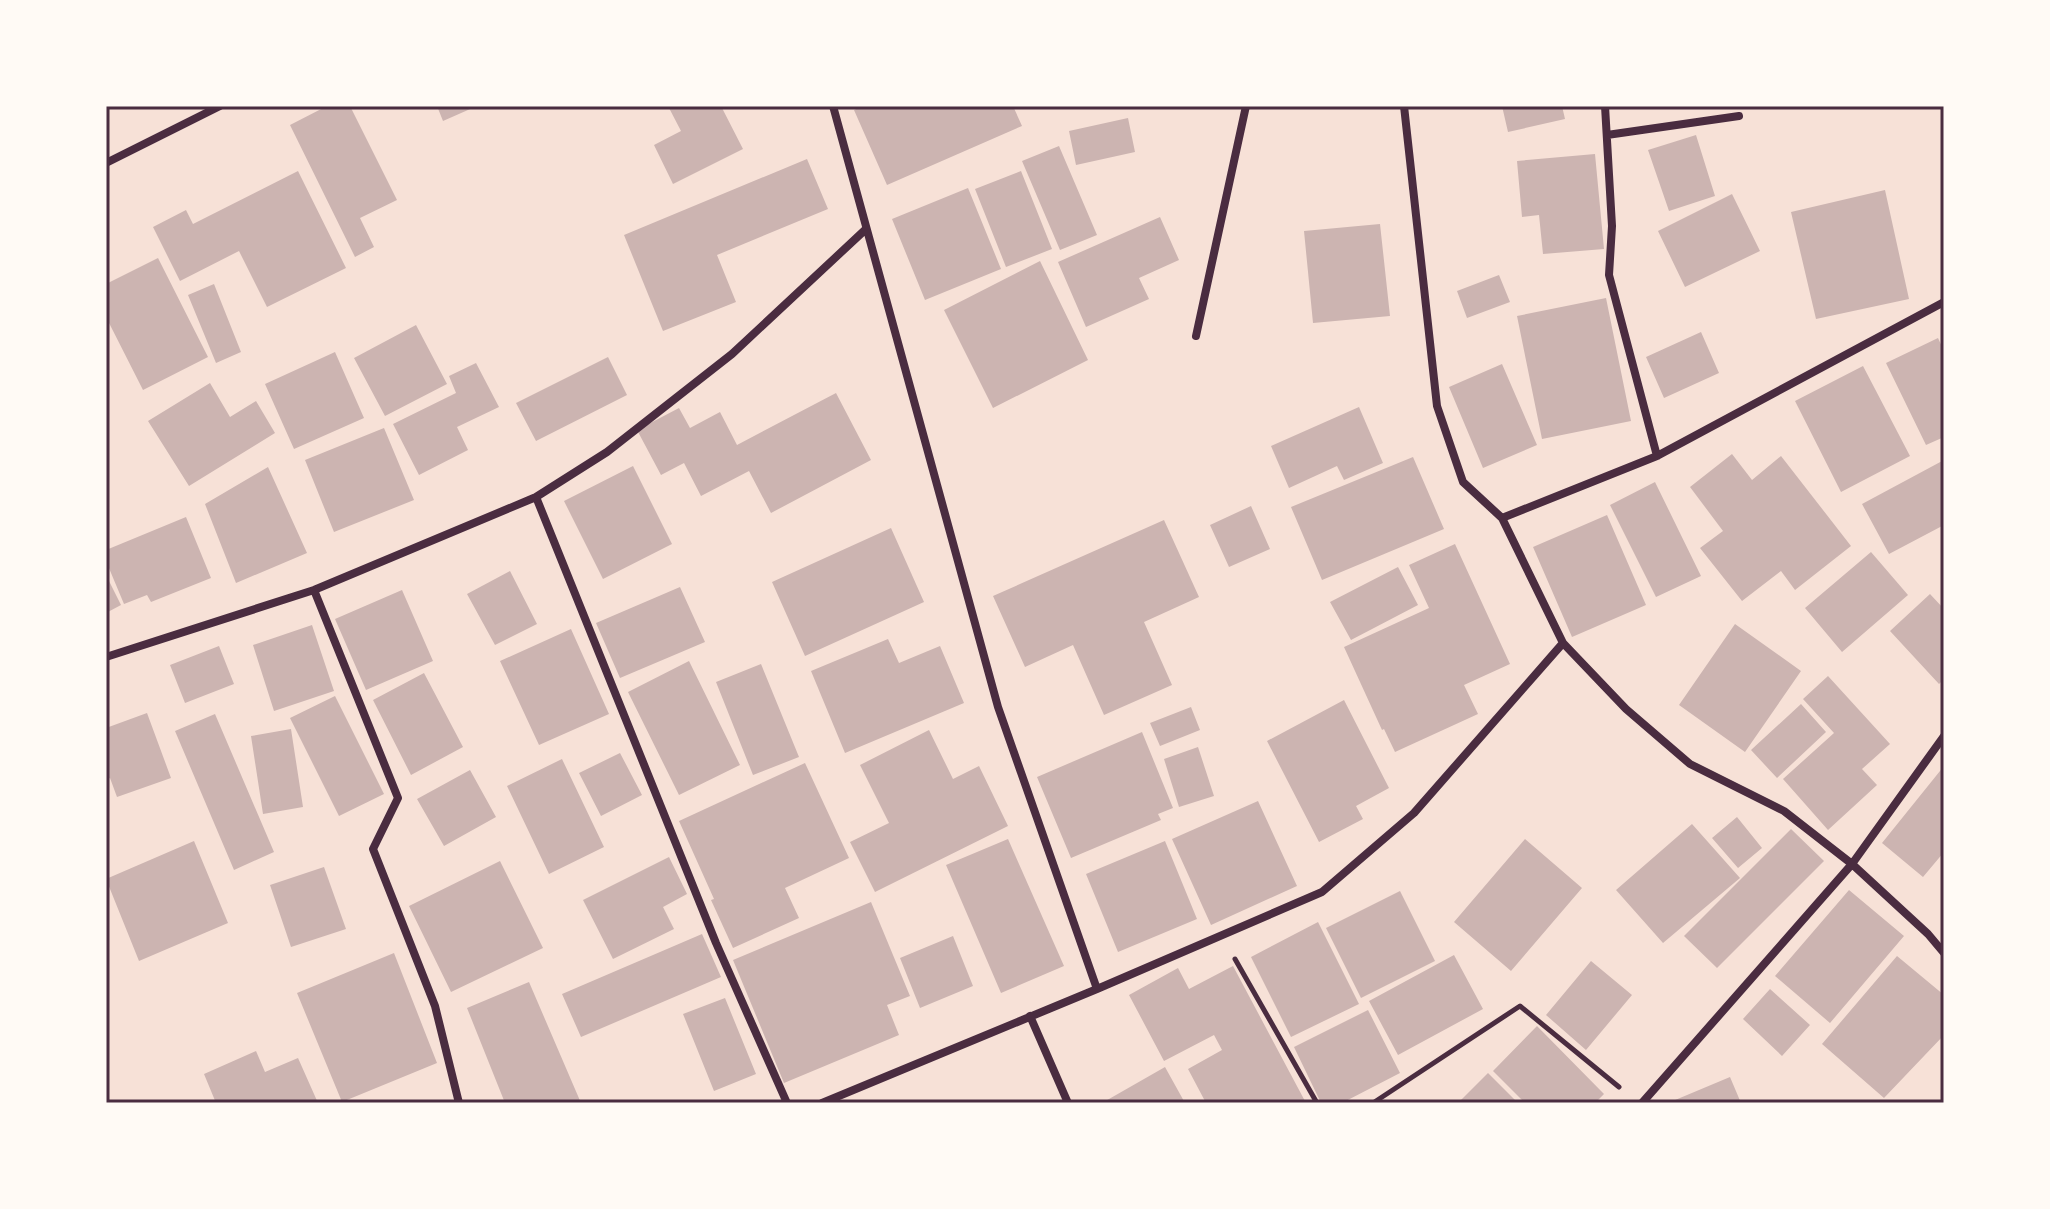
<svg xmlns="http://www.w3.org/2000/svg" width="2050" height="1209" font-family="Montserrat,sans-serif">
<rect width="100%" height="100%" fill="#f7e1d7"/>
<path fill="#ccb4b1" d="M327 106H350L397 200 360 218 374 247 355 257 290 125Z
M437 106H477L443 121Z
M668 106H721L743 149 673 184 654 145 681 131Z
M863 106H1013L1022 126 887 185 854 110Z
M1502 106H1562L1565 119 1508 132Z
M1128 118 1135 152 1076 165 1069 131Z
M1696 135 1715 196 1669 211 1648 150Z
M1059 146 1097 235 1060 250 1022 161Z
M1595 154 1604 249 1543 254 1539 215 1522 217 1517 161Z
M807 159 828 209 717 255 736 302 663 331 624 235Z
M298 171 346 268 267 307 239 251 180 281 153 227 186 210 193 224Z
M1021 171 1052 249 1006 267 975 189Z
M968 188 1001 269 925 300 892 219Z
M1885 190 1909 299 1816 319 1791 212Z
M1732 194 1760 251 1685 287 1658 231Z
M1160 217 1179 260 1139 278 1149 299 1086 327 1058 262Z
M1380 224 1390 316 1313 323 1304 231Z
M158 258 208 357 143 390 106 317V284Z
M1040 261 1088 360 993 408 944 310Z
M1499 275 1510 302 1467 318 1457 291Z
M214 284 241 352 216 363 188 295Z
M1606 298 1631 421 1542 439 1517 316Z
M416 325 447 384 385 416 354 358Z
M1701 332 1719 373 1664 398 1646 357Z
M1938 338 1944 351V437L1926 445 1886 363Z
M335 352 364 418 294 449 265 384Z
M608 357 627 395 536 441 516 403Z
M476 363 499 407 457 427 468 450 419 475 393 424 456 393 449 376Z
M1502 364 1537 445 1483 468 1449 387Z
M1863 366 1910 456 1841 492 1795 401Z
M210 383 230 417 256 401 275 433 189 486 148 421Z
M836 393 871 460 771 513 749 471 701 496 684 463 661 475 637 430 679 408 690 428 720 412 737 445Z
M1359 407 1383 463 1344 480 1337 466 1289 488 1271 446Z
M384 428 414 500 334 532 305 460Z
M1732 454 1752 480 1781 456 1851 546 1795 590 1781 571 1742 601 1700 548 1723 531 1690 487Z
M1413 457 1444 529 1322 580 1291 507Z
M1944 460V525L1889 554 1862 504Z
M633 466 672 544 603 579 564 501Z
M268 467 307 553 236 583 205 504Z
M1655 482 1701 576 1656 597 1610 505Z
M1251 506 1270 549 1229 567 1210 525Z
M1607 515 1646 605 1572 637 1533 547Z
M186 517 211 578 151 602 147 595 124 604 106 561V550Z
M1164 520 1199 597 1144 622 1172 685 1104 715 1073 645 1025 667 993 596Z
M891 528 924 602 805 656 772 582Z
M1455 544 1510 664 1464 685 1478 714 1395 752 1384 729 1382 730 1344 647 1429 608 1409 565Z
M1871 552 1908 595 1842 652 1805 608Z
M1398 567 1418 605 1351 640 1330 602Z
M510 571 537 624 495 645 467 594Z
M106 575 121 605 106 613Z
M680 587 705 642 620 678 596 623Z
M402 590 433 661 366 690 335 619Z
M1930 594 1944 609V679L1939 684 1890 631Z
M1735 624 1801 671 1745 752 1679 705Z
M312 625 334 691 274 711 253 645Z
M571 629 609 714 539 745 500 661Z
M888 639 899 663 940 646 964 703 845 753 811 671Z
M219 646 234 684 185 703 170 665Z
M689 661 740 765 679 795 628 692Z
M761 664 799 757 753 775 716 682Z
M424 673 463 747 411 775 373 700Z
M1828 676 1890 744 1862 769 1877 785 1828 830 1783 779 1834 733 1803 699Z
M335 696 384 794 339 816 290 718Z
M1344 700 1389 788 1356 806 1363 819 1319 842 1267 741Z
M1801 704 1826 732 1777 778 1751 750Z
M1191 707 1200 730 1160 746 1150 723Z
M147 713 171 778 117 797 110 778 106 780V728Z
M215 714 274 852 234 870 175 731Z
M291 729 303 807 263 814 251 736Z
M929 730 953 779 979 766 1008 826 875 892 850 842 889 823 860 765Z
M1142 732 1173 808 1158 814 1161 820 1071 858 1037 777Z
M1198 747 1214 796 1179 807 1164 759Z
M620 753 642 795 601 816 579 773Z
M562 759 604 847 549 874 507 786Z
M805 763 849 858 785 888 799 918 733 948 711 900 714 899 679 821Z
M1944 766V852L1923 877 1882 843Z
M470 770 496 817 444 846 417 799Z
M1258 801 1297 886 1211 925 1172 839Z
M1737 817 1762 848 1738 868 1712 838Z
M1692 824 1740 878 1663 943 1616 890Z
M1791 829 1824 861 1717 968 1684 936Z
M1008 839 1064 966 1001 993 946 865Z
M1525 839 1582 888 1511 971 1454 922Z
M194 841 228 923 139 961 106 879Z
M1165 841 1197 919 1118 952 1086 874Z
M669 857 687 894 663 907 674 929 613 959 583 900Z
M500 861 543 948 451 992 409 906Z
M324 867 346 929 291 947 270 885Z
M1849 890 1904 936 1830 1023 1775 976Z
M1400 891 1435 961 1361 998 1326 928Z
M871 902 910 996 887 1005 899 1035 784 1083 733 960Z
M1318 922 1359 1004 1291 1037 1251 957Z
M702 934 721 977 581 1037 562 994Z
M953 936 973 986 920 1008 900 958Z
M394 953 437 1063 342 1102 297 993Z
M1454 955 1483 1009 1398 1055 1369 1001Z
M1897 956 1944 995V1035L1884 1098 1822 1044Z
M1591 961 1632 995 1586 1050 1546 1015Z
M1233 966 1306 1103H1206L1188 1069 1222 1050 1214 1035 1164 1061 1129 995 1178 968 1189 989Z
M529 982 581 1103H505L467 1008Z
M1770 989 1810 1025 1782 1056 1743 1019Z
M725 998 756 1074 714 1091 683 1014Z
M1368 1010 1400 1073 1342 1103H1321L1294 1047Z
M1537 1026 1604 1094 1595 1103H1525L1493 1071Z
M256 1051 265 1072 298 1058 318 1103H216L204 1074Z
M1165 1067 1185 1103H1102Z
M1488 1073 1518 1103H1458Z
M1730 1077 1741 1103H1668Z"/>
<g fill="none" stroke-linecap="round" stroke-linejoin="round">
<path stroke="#4a2c40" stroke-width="5" d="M1235 959 1317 1103
M1373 1103 1520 1006 1619 1087"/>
<path stroke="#4a2c40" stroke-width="8" d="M833 106 998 707 1097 989
M1404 106 1437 406 1463 482 1502 518
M1605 106 1612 226 1609 275 1657 456
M1607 135 1739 116
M106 163 220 106
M1196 336 1246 106
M536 497 716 943 787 1103
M314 590 398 798 373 849 435 1006 459 1103
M1563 643 1626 709 1690 764 1784 811 1852 864 1928 934 1944 953
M106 657 314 590 536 497 607 452 732 354 866 229
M1030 1016 1068 1103
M822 1103 1097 989 1322 892 1414 813 1563 643 1502 518 1657 456 1944 302
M1642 1103 1852 864 1944 736"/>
</g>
<rect width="2050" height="1209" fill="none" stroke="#fffaf5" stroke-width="216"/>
<rect x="108" y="108" width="1834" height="993" fill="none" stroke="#4a2c40" stroke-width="3"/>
</svg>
